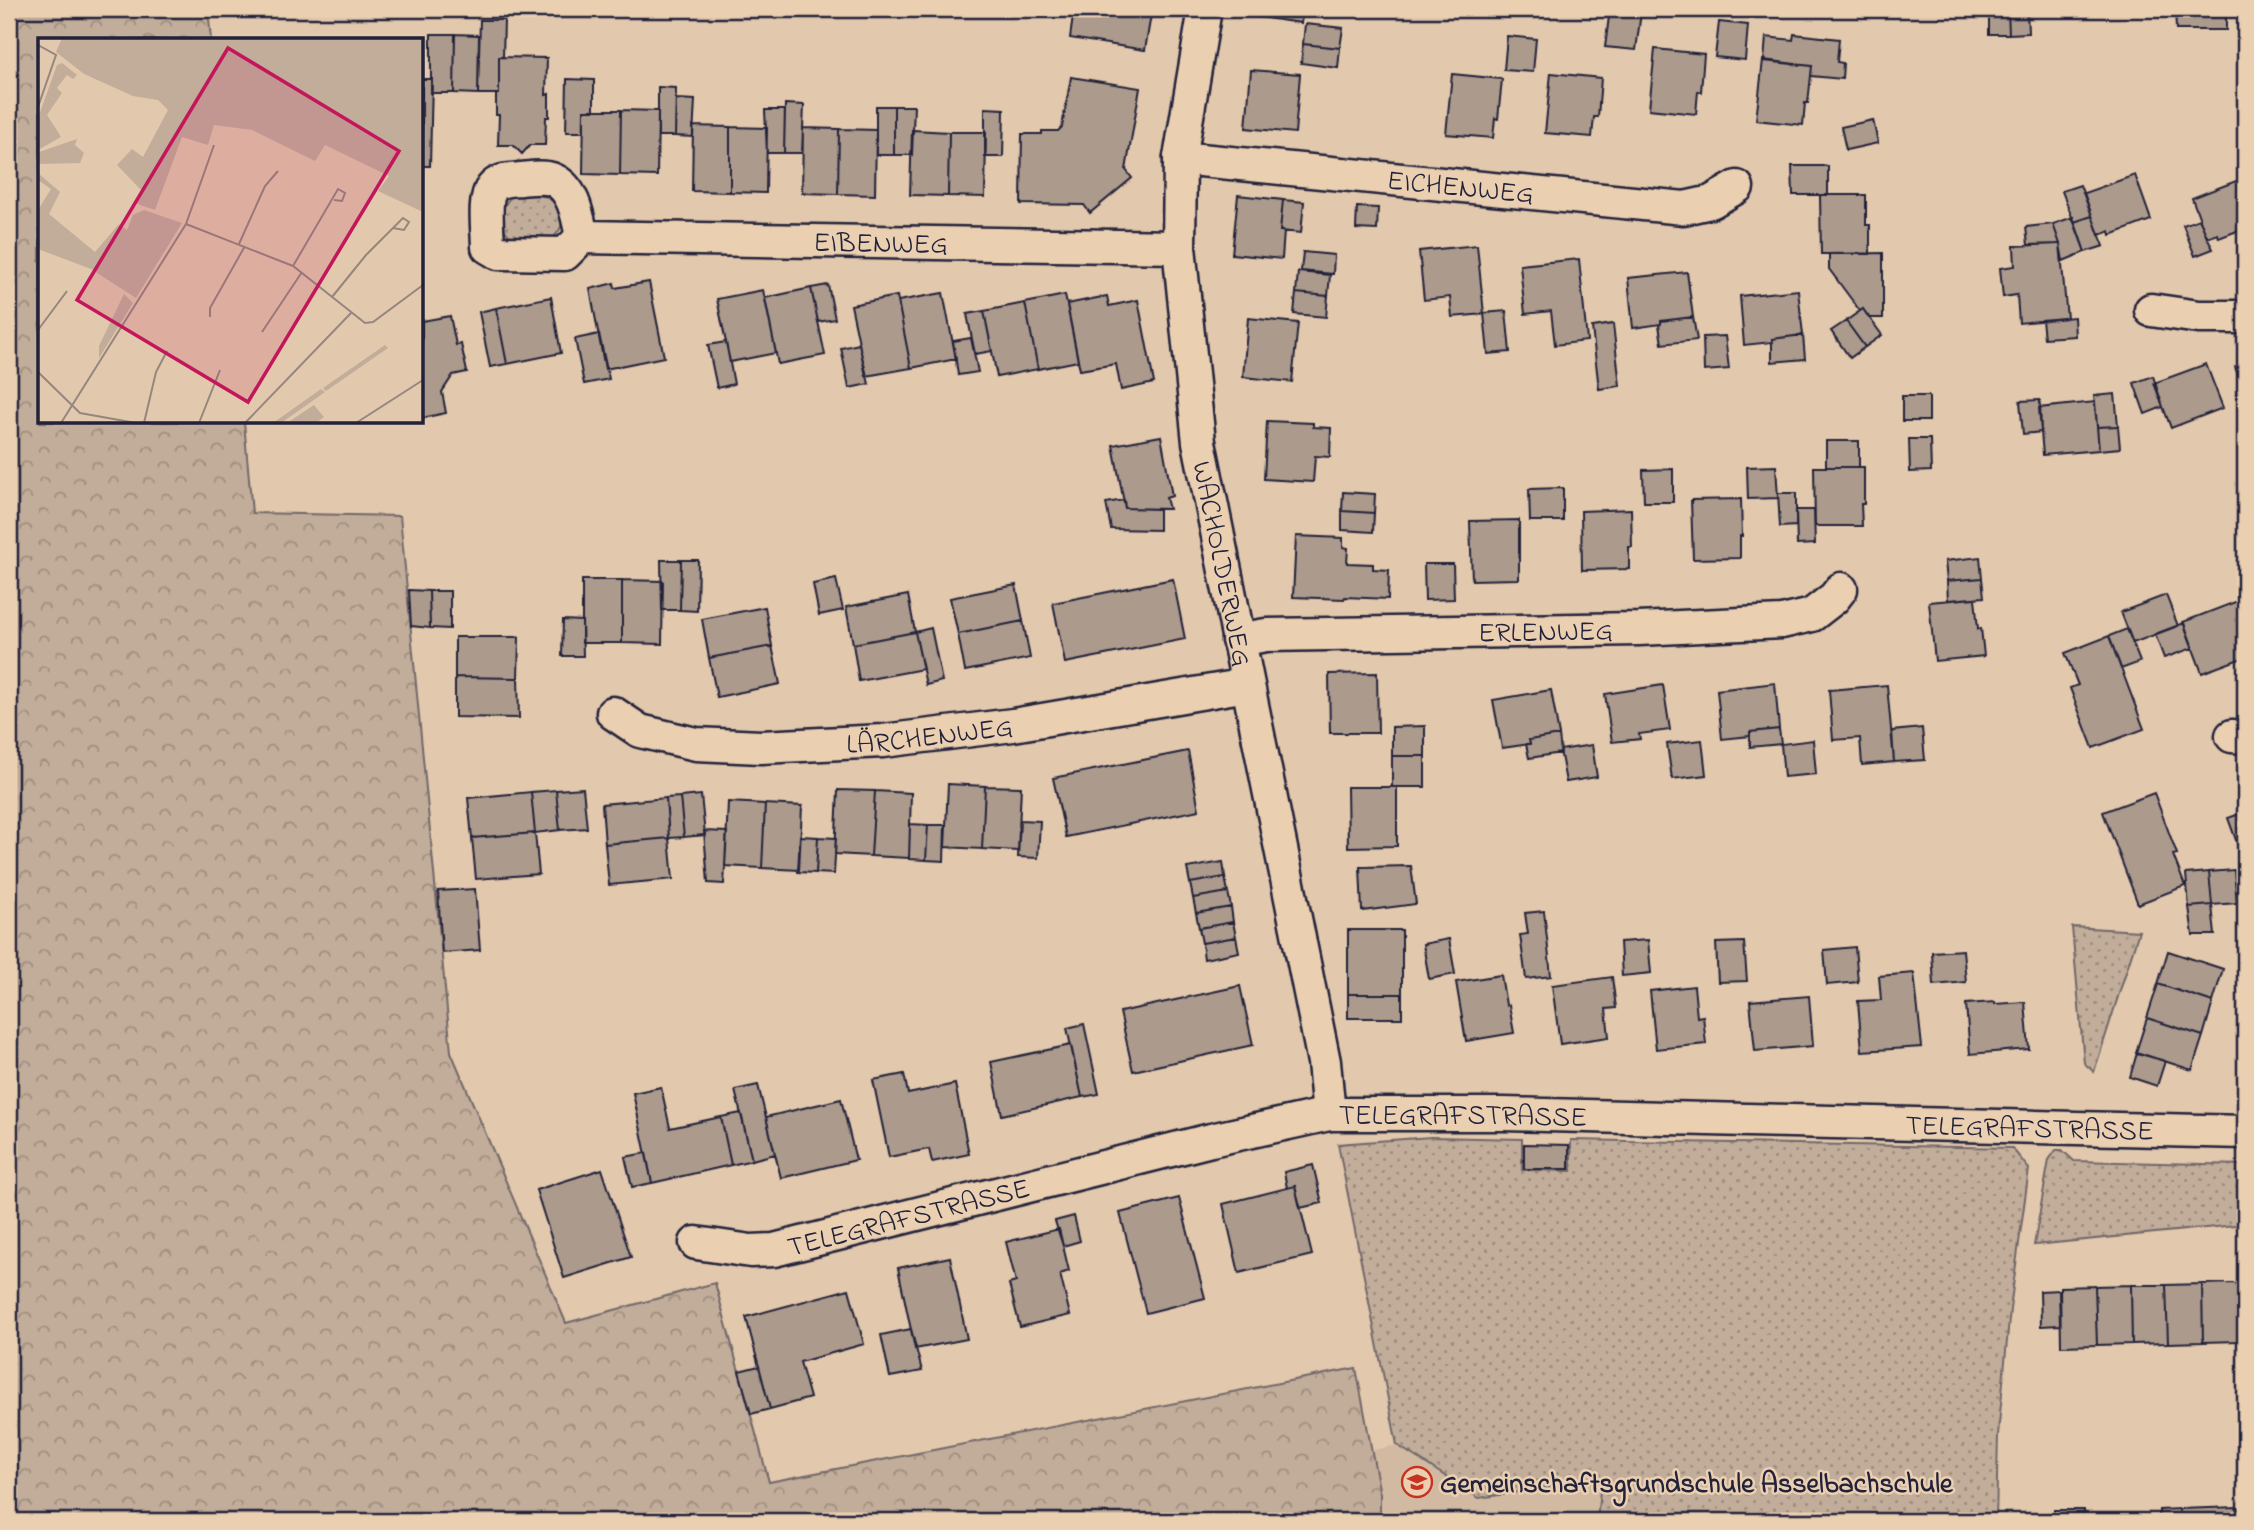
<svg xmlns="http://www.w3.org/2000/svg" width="2254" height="1530" font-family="'Indie Flower',sans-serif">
<defs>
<pattern id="green-dots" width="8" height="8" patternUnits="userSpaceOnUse" patternTransform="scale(1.75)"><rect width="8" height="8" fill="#c2ad9a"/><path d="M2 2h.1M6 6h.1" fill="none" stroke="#9d8c7f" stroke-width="1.8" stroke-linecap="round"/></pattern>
<pattern id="forest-crowns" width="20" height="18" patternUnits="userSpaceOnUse" patternTransform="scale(1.75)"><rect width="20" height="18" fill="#c2ad9a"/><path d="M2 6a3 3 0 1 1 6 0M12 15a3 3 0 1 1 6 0" fill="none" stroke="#9d8c7f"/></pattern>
</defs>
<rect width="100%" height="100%" fill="#e2c8ac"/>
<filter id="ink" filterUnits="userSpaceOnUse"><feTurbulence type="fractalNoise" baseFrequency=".0143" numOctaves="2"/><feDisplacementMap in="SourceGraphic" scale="14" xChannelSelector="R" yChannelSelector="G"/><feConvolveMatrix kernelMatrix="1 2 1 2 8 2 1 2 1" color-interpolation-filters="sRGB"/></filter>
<g filter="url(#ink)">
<path fill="#d2baa2" d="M1397 1445 1479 1498 1601 1480 1597 1521H1380V1494L1373 1450Z"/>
<path fill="url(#green-dots)" stroke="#72686a" stroke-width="2" d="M514 195C523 195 534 194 543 196 553 197 562 213 562 223 561 229 557 234 553 238 529 238 500 248 503 214 503 205 507 200 514 195Z
M2072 927 2139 931 2094 1072 2084 1063Z
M1431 1137 1522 1139V1170L1571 1171V1140L2012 1148 2029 1169 2010 1309 1998 1435 1996 1521H1597L1601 1480 1479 1498 1397 1445 1338 1144Z
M2056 1150H2062L2074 1161 2245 1165V1224L2034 1245 2049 1160Z"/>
<path fill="url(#forest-crowns)" stroke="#72686a" stroke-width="2" d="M9 9H208L211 40H40V422H244L252 513 400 516 451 1052 566 1323 715 1283 769 1482 1356 1368 1380 1494V1521H1306L1283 1519 1281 1521H9Z"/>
<path fill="#ac9a8c" stroke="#22223b" stroke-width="2" d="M1074 9H1152L1145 50 1070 38Z
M1258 9H1303L1301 23 1258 17Z
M1610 9 1641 12 1636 50 1605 47Z
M1989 9H2008L2009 34H1989Z
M2008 9H2027L2028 33 2009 34Z
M2175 9H2226V30H2176Z
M480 20H504L503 57H499V94H478Z
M1719 22 1748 25 1745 60 1715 57Z
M1305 24 1343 28 1340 48 1303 44Z
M431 34H455L454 93H431Z
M455 34 479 35 478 94 454 93Z
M1794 34 1839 39 1837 62 1843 63 1842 79 1811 76 1812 66 1764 61 1766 37 1793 40Z
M1507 36 1536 39 1533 72 1504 70Z
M1303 44 1340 48 1338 68 1301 63Z
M1655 49 1704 54 1701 92 1698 91 1696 114 1649 109Z
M499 57 547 58 546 95 549 94V117H546L545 145H530L522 154 513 145H498L499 115H496V94H499Z
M1763 60 1812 66 1808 103H1805L1803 125 1756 120Z
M1251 70 1300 74 1295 133 1246 128Z
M1551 73 1601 78 1598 117H1594L1592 137 1545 133Z
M1452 74 1502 79 1498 119 1495 118 1493 138 1446 134Z
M1071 77 1140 88 1126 170 1132 178 1090 213 1084 205 1021 204 1022 134H1042V131H1058L1062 127Z
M422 79H432L430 166H422Z
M567 79 594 80V110H584V132H566Z
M658 87 676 88 675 136H658Z
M676 99 695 100 693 137 675 136Z
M785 104 804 105 802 153H784Z
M876 106H894V155H876Z
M894 106H914L912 155H894Z
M985 108 1004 109 1003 157H985Z
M584 110H621L620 175 583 174Z
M621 110 658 111 657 176 620 175Z
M765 110H785L784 153H767Z
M1873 120 1878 143 1846 150 1841 127Z
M693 126 730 127V192L692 191Z
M730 127 767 128 766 193 730 192Z
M803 128 839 129 838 194 802 193Z
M839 129 876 130 875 195 838 194Z
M912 130 949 132 948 196 910 195Z
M949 132H986L985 197 948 196Z
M1792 166H1828V195H1793Z
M2135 175 2151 220 2111 235 2110 231 2099 235 2084 193Z
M2244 178 2245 228 2219 238 2218 234 2207 238 2192 198Z
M2080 185 2092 216 2074 222 2062 191Z
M1238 195 1283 200 1280 231H1284L1282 259 1232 254Z
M1820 195H1866V225H1870V254H1821Z
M1283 200 1304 202 1301 233 1280 231Z
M1357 207 1378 208 1377 230 1356 229Z
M2092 216 2104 246 2085 252 2074 222Z
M2073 217 2085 252 2063 261 2060 244 2053 224Z
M2199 219 2213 249 2195 256 2183 225Z
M2053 224 2060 244 2028 245 2026 227Z
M2060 244 2067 318 2019 323 2017 295 2003 297 2000 268 2015 266 2014 246Z
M1477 245 1484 314 1452 317 1450 297 1424 300 1419 251Z
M1303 252 1334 255 1333 274 1301 271Z
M1883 253V318H1869L1863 309 1860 311 1829 269V254Z
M1579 259 1587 341 1555 345 1551 311 1525 314 1520 265Z
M1298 272 1330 275 1328 296 1296 293Z
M1687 272 1693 317 1661 321V324L1633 328 1628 278Z
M649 282 664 357 605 369 590 289 614 283 615 288Z
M828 285 835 319 818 322 811 288Z
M811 288 825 355 778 364 765 298Z
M763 290 776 353 730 362 717 299Z
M1798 290 1803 335 1772 339 1773 342 1744 345 1740 296Z
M943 293 956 359 911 368 898 301Z
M1296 293 1328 296 1326 317 1294 314Z
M1065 295 1078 361 1038 369 1025 303Z
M897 296 911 368 866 376 851 305Z
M1107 296 1109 306 1138 300 1154 383 1121 390 1116 364 1080 370 1067 304Z
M551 297 561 353 507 364 496 308Z
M1025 303 1038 369 997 377 984 311Z
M496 308 507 364 490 367 479 312Z
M1863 309 1882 335 1865 347 1846 321Z
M984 311 992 351 975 354 967 314Z
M1506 311 1510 352 1488 354 1484 313Z
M450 316 456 345 461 344 467 372 453 375 442 392 446 413 422 418V321Z
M1693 317 1697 340 1662 344 1659 325 1661 324V321Z
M2074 317 2075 336 2044 338 2042 320Z
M1248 318 1298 323 1292 382 1243 377Z
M1846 321 1865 347 1850 358 1831 331Z
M1613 324 1620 386 1599 389 1592 327Z
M599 334 609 379 584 384 575 339Z
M1803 335 1805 359 1772 362V339Z
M1725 336 1729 369 1704 371 1703 337Z
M971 338 978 372 958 375 953 341Z
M726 342 734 384 717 388 708 345Z
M859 344 869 384 849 388 841 348Z
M2245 363V393L2235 367Z
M2206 364 2223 408 2171 428 2154 383Z
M2153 376 2163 407 2145 414 2134 383Z
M2115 394 2118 426 2097 427 2094 396Z
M1902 396H1929V421H1902Z
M2040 400 2041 432 2023 434 2020 401Z
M2095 402 2099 450 2043 455 2039 408Z
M1267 421 1313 423V427L1331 428 1330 457 1315 456 1313 482 1264 479Z
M2118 426 2120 448 2099 450 2097 427Z
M1161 436 1172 496 1166 498 1169 509 1125 508 1113 445Z
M1909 439H1930L1931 471 1910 472Z
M1826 441H1859V467H1826Z
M1776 466 1778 498 1748 499 1747 467Z
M1814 467H1864V504H1861L1862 526H1815Z
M1673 469V502H1644L1643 470Z
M1563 488V521H1530L1529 489Z
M1343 492 1375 494 1374 513 1342 511Z
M1778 493H1796V526L1780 527Z
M1741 499 1742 536H1740V558L1693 559 1691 500Z
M1124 500 1125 508 1159 509V530L1111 529 1106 503Z
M1631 509 1632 547H1629V569L1582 570 1581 511Z
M1796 510H1814L1815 544 1797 545Z
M1342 511 1374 513 1373 532 1342 530Z
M1519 520V579L1472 580 1470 521Z
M1296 536 1343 538V547L1348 548 1347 563 1373 564V569L1389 570 1388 599 1345 597 1344 599 1293 597Z
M1980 557 1982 578 1947 581 1945 561Z
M661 560H681L680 610H662Z
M681 560H698L697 611 680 610Z
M1424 564H1453L1454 599 1425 600Z
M1982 578 1984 597 1948 600 1947 581Z
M836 579 843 610 819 615 813 584Z
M1173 579 1185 639 1065 663 1053 603Z
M582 580H622V643H582Z
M622 580 663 581 662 644 622 643Z
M1016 585 1023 621 958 634 950 598Z
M409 590 429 591 430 628 411 626Z
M429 591H450V629L430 628Z
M908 595 915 632 853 644 846 607Z
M2166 595 2178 626 2133 643 2121 612Z
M1975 598 1978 629 1981 628 1984 656 1935 661 1929 602Z
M2243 599 2245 605V657L2202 673 2183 622Z
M765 607 772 646 709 658 702 619Z
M563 620 582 621 583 656H562Z
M1023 621 1030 658 965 671 958 634Z
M2184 623 2193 648 2164 658 2155 634Z
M931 628 942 681 926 685 915 632Z
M2127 629 2140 662 2121 669 2109 636Z
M915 632 923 669 859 681 853 644Z
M2109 636 2144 729 2093 748 2070 688 2078 685 2065 653Z
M455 637H519L518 678 455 677Z
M772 646 780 684 717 697 709 658Z
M1377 673 1378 733H1330L1329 674Z
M455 677 518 678 519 718 455 717Z
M1775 683 1779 729 1750 732V736L1722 739 1717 690Z
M1663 685 1670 730 1639 734 1640 739 1612 742 1605 694Z
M1887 685 1894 762 1862 765 1860 738 1833 740 1829 690Z
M1551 690 1559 735 1529 740 1530 744 1502 748 1493 700Z
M1425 726V756H1392V727Z
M1922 728 1925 760 1894 762 1892 731Z
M1779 729 1781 744 1750 747V732Z
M1559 735 1561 753 1529 758 1526 744H1530L1529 740Z
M1702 740 1706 775 1672 779 1667 744Z
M1813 740 1816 774 1784 777 1781 744Z
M1592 745 1597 777 1566 782 1560 750Z
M1188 751 1199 810 1066 837 1053 778Z
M1392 756H1425V787H1392Z
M948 784 985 786 982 849 945 847Z
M985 786 1021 787 1018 851 982 849Z
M1347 787H1397V846L1348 847Z
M583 788 587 828 560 830 556 790Z
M556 790 560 830 535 833 531 792Z
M838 790 875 791 871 856 835 854Z
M875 791 911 793 909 858 871 856Z
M531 792 535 833 472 838 468 798Z
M2154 793 2177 854 2173 855 2185 886 2138 904 2103 812Z
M701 795 705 835 684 837 680 797Z
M680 797 684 837 669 838 666 798Z
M666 798 669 838 605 844 602 804Z
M728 802 765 804 762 868 725 866Z
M765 804 802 806 799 870 762 868Z
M2245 812V865L2228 818Z
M1020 820 1040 821 1038 858 1018 857Z
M910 824 928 825 926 860 909 859Z
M928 825H945L944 861 926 860Z
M704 831 727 832 724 884 708 883Z
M535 833 539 874 476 879 472 838Z
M800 836 818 837 816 873 798 872Z
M818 837 836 838 834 874 816 873Z
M669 838 673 879 609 885 605 844Z
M1223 862 1225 877 1190 883 1187 868Z
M1411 866 1416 904 1362 911 1360 867Z
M2234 870 2237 903 2212 905 2209 872Z
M2209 872 2212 905 2189 907 2186 874Z
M1225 877 1228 892 1193 898 1190 883Z
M475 889 480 950 442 953 438 891Z
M1228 892 1231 907 1196 913 1193 898Z
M2212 905 2215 935H2193L2189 907Z
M1231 907 1233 922 1199 928 1196 913Z
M1544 911 1551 976 1526 979 1520 935 1528 934 1525 913Z
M1233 922 1236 937 1202 943 1199 928Z
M1348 930H1402V994H1348Z
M1236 937 1239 952 1204 959 1202 943Z
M1449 939 1455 974 1429 979 1423 944Z
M1648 940 1651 973 1622 976 1620 942Z
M1744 942 1747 981 1718 982 1716 943Z
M1855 947 1858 982 1827 985 1824 950Z
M1963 950 1966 982 1934 985 1932 952Z
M2168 951 2223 969 2213 1002 2158 984Z
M1914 973 1922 1047 1862 1051 1858 1001 1881 1000 1879 976Z
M1501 975 1506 1005H1509L1514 1033 1466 1041 1456 982Z
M1612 977 1616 1008 1606 1009 1609 1037 1560 1044 1552 985Z
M2158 984 2213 1002 2203 1036 2147 1018Z
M1240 986 1253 1045 1133 1071 1120 1012Z
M1694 986 1697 1017 1703 1016 1706 1044 1656 1049 1650 991Z
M1348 994H1402V1018H1348Z
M1809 996 1813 1046 1755 1051 1750 1001Z
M1995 1002V1004L2025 1002 2029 1049 1970 1054 1966 1004Z
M2147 1018 2203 1036 2192 1070 2136 1052Z
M1084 1024 1099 1094 1082 1097 1067 1028Z
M1071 1045 1082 1097 1002 1115 991 1062Z
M2137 1053 2165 1061 2157 1086 2130 1077Z
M904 1074 908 1094 955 1084 969 1154 932 1162 929 1149 889 1157 873 1080Z
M758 1085 775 1154 752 1160 735 1090Z
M661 1087 670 1128 721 1117 731 1165 652 1183 633 1093Z
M841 1099 856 1160 781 1178 766 1117Z
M741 1113 752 1160 731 1165 721 1117Z
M1524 1144 1569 1145V1169H1524Z
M646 1153 652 1183 632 1187 625 1157Z
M1313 1165 1322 1203 1300 1208 1295 1186 1287 1188 1284 1172Z
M602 1169 631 1257 564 1278 536 1190Z
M1295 1186 1312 1255 1239 1273 1223 1204Z
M1179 1198 1205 1298 1146 1313 1120 1213Z
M1074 1216 1080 1241 1063 1246 1055 1221Z
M1059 1229 1069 1271 1060 1274 1070 1315 1020 1327 1009 1284 1016 1282 1006 1242Z
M950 1257 967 1339 915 1349 898 1268Z
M2238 1283 2239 1341 2203 1342 2202 1284Z
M2238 1283H2245V1341H2239Z
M2202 1284 2203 1342 2168 1343 2166 1285Z
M2131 1285 2132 1344 2097 1345 2095 1286Z
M2131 1285H2166L2168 1343 2132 1344Z
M2095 1286 2097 1345 2061 1346 2060 1287Z
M849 1289 864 1344 800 1362 810 1398 770 1409 746 1317Z
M2059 1290 2060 1325 2041 1326 2040 1291Z
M911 1329 922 1371 890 1377 881 1335Z
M759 1366 770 1409 751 1414 739 1371Z
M2239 1507V1521H2180L2179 1509Z
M2179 1509 2180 1521H2159V1510Z
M2054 1510H2084V1521H2054Z"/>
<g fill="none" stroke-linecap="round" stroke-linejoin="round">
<g stroke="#22223b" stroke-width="37">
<g id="street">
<path id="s1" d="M1205 9 1180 158 1179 247 1199 442 1324 1062 1329 1114"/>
<path id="s2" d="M1180 158 1684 208 1711 202 1737 187"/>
<path id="s3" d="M582 237C578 218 574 189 554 180 545 176 531 178 521 179 511 180 499 179 492 188 483 199 488 233 488 247L498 253 565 254 582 237 1179 247"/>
<path d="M2151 310 2199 317H2245"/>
<path id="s4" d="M1238 640 1266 635 1639 629 1782 622 1812 615 1834 598 1841 589"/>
<path id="s5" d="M613 713 640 731 696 744 761 747 883 741 1013 725 1247 685"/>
<path d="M2232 736 2245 737"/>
<path id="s6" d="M696 1243 751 1251 774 1250 1211 1140 1329 1114H1503L2245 1132"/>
</g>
</g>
<use href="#street" stroke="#eacfb1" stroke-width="32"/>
</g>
</g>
<defs>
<g id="school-ring" transform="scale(1.575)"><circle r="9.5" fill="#eacfb1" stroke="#c8321e" stroke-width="1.5"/><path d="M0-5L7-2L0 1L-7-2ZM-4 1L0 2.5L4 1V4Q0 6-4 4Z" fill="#c8321e"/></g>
</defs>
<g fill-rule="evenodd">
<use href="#school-ring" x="1417" y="1482"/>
</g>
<g text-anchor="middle" stroke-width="5" stroke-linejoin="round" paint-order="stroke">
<g font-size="28" fill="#22223b" stroke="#eacfb1">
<text dy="10" stroke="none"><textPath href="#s2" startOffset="282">EICHENWEG</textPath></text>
<text dy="10" stroke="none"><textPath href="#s3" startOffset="592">EIBENWEG</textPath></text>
<text dy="10" stroke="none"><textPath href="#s1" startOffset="560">WACHOLDERWEG</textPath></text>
<text dy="10" stroke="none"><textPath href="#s4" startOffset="308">ERLENWEG</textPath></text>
<text dy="10" stroke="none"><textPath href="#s5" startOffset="324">LÄRCHENWEG</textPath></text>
<text dy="10" stroke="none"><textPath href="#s6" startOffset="784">TELEGRAFSTRASSE</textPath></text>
<text dy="10" stroke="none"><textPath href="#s6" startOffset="1351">TELEGRAFSTRASSE</textPath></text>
<text dy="10" stroke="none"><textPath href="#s6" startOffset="217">TELEGRAFSTRASSE</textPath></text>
</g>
<g font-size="28" font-weight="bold" fill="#22223b" stroke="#eacfb1" text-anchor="start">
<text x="1440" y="1492">Gemeinschaftsgrundschule Asselbachschule</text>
</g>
</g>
<g transform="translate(38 38)">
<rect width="385" height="385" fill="#e2c8ac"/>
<path d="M24 25 39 37 35 41 29 37 19 50 24 55 9 77 23 99 0 112V80L19 27ZM39 101 37 107 46 115 42 125 0 126 1 114ZM0 135 22 154 11 176 57 214 81 186 89 192 95 177 106 172 144 185 98 260 53 231 0 211V172L13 151 0 142ZM86 256 95 265 61 320V308ZM347 307 350 310 288 353 285 350ZM283 351 287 354 243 385H235ZM276 367 286 379 278 385H249Z" fill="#c2ad9a"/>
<path d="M24 0H385V174L340 153 351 138 287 107 277 123 214 92 176 87 170 107 144 99 117 172 102 167 98 164 105 154 79 127 94 111 105 119 130 72 120 62 95 58 46 36 18 14Z" fill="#c2ad9a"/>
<path fill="none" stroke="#95867f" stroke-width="2" d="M0 7 18 17 0 69M148 186 255 228 327 285 335 284 385 247M201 206 227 148 240 133M255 228 300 151 307 155 304 163 296 162M294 259 328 217 365 180 371 184 366 192 355 190M172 279V270L207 208M0 292 29 253M224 294 264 234M0 334 42 375 98 385M23 385 148 186 176 107M106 385 118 334 129 313M161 385 182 332M207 385 313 275M318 385 385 342"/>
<path fill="#c2185b" fill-opacity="0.15" stroke="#c2185b" stroke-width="3.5" d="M190 10 361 113 210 364 39 262Z"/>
<rect width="385" height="385" fill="none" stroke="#22223b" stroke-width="3.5"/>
</g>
<rect width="2254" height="1530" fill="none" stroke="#eacfb1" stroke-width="35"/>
<rect x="18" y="18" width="2219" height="1495" fill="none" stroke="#22223b" stroke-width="2.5" filter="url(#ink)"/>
</svg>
